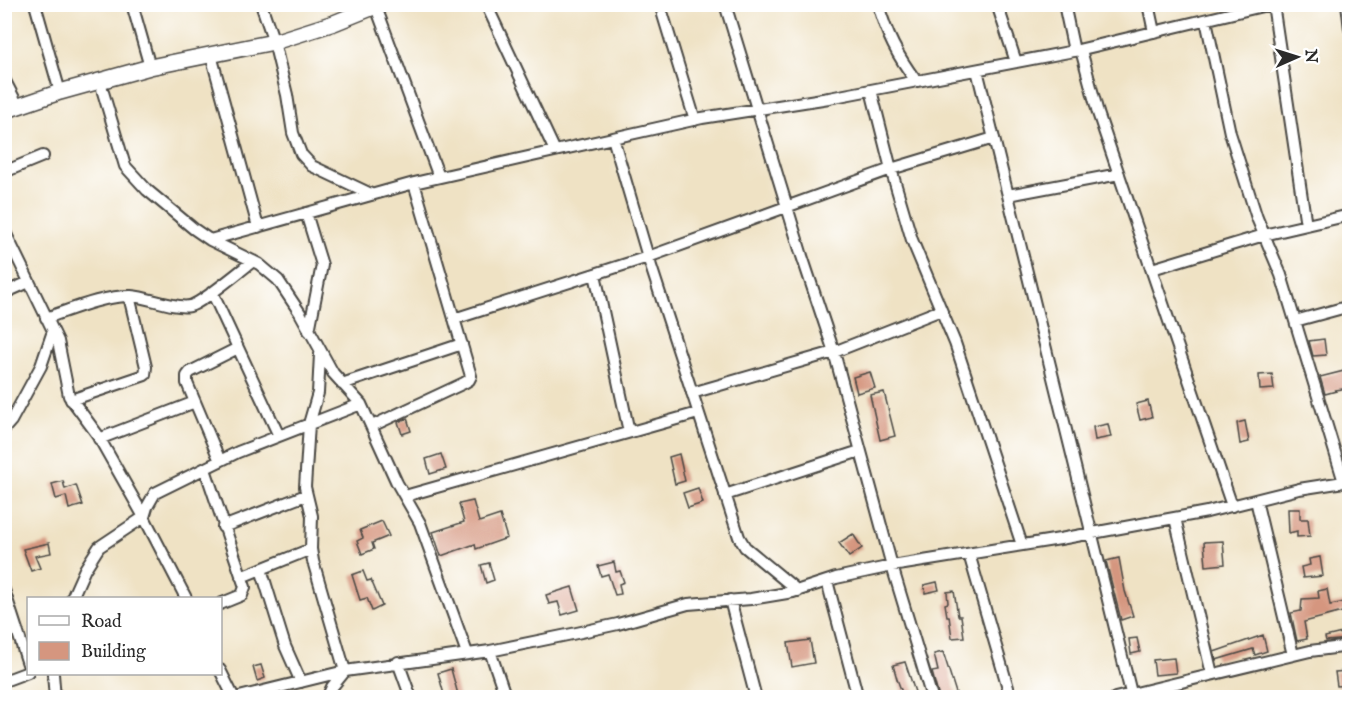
<svg xmlns="http://www.w3.org/2000/svg" width="1354" height="702" font-family="'IM FELL English',serif">
<rect width="100%" height="100%" fill="#fff"/>
<filter id="ink" filterUnits="userSpaceOnUse"><feTurbulence type="fractalNoise" baseFrequency=".0167" numOctaves="2"/><feDisplacementMap in="SourceGraphic" scale="12" xChannelSelector="R" yChannelSelector="G"/><feConvolveMatrix kernelMatrix="1 2 1 2 8 2 1 2 1" color-interpolation-filters="sRGB"/></filter>
<filter id="wash" filterUnits="userSpaceOnUse"><feTurbulence type="fractalNoise" baseFrequency=".008" numOctaves="4" result="noise"/><feDisplacementMap in="SourceGraphic" scale="24" xChannelSelector="R" yChannelSelector="G"/><feGaussianBlur stdDeviation="1.35" result="paint"/><feColorMatrix in="noise" values="0 0 0 0 0 0 0 0 0 0 0 0 0 0 0 0 0 1.4 0 .05"/><feComposite in="paint" operator="in"/></filter>
<g filter="url(#wash)">
<rect width="100%" height="100%" fill="#efe2c4"/>
<g id="blocks">
<path fill="#d5967f" d="M1324 339 1326 355 1313 356 1309 341Z
M1344 371 1345 374 1350 373V388L1335 390 1336 391 1325 394 1320 377Z
M870 372 875 388 857 393 853 377Z
M1272 374 1274 389 1260 390 1259 375Z
M884 392 895 436 880 440 870 395Z
M1148 401 1152 417 1140 420 1136 404Z
M407 418 411 431 402 434 398 422Z
M1245 421 1249 442 1240 444 1237 423Z
M1108 424 1111 437 1095 440 1093 427Z
M441 454 446 469 430 474 426 459Z
M679 454 685 481 675 484 669 457Z
M63 481 65 489 76 485 83 505 69 509 66 496 56 499 52 484Z
M698 488 703 503 688 508 683 493Z
M473 501 479 522 500 515 507 538 476 549 475 544 441 556 433 532 464 522 459 504Z
M1288 509H1300V519H1308L1310 536 1297 537V531L1289 533Z
M382 521 389 536 372 543 374 549 362 554 357 541 363 538 360 530Z
M853 534 862 548 849 557 839 543Z
M1223 541 1225 564 1206 566 1204 542Z
M49 543 51 553 35 556 40 568 31 571 23 549Z
M1320 557 1323 576 1303 578 1301 567 1310 565 1309 559Z
M1119 558 1125 591 1133 616 1121 620 1106 561Z
M614 562 616 572 620 571 624 582 619 584 621 594 615 595 608 574 601 576 598 566Z
M489 563 494 580 486 583 481 565Z
M363 571 367 581 371 580 382 606 372 611 367 598 360 600 352 575Z
M937 582 939 590 925 593 924 585Z
M572 587 579 610 562 615 558 602 549 604 546 595Z
M1327 589 1330 605 1350 601V610L1304 622 1307 639 1297 641 1291 613 1301 611 1302 599 1319 598 1318 591Z
M954 591 958 616H961L964 637 952 638 949 616H947L945 604 948 603 947 592Z
M1350 631V639L1326 641 1325 637Z
M1263 635 1267 651 1255 655 1253 649 1216 660 1214 652Z
M1137 638 1140 652 1131 654 1129 639Z
M810 640 814 663 792 667 788 643Z
M943 652 957 696 939 698 932 672 938 671 934 654Z
M1174 658 1176 673 1155 675 1153 660Z
M905 662 917 698H904L897 679 893 665Z
M261 665 265 678 257 681 253 667Z
M451 669 459 698H445L438 673Z
M1348 671 1349 685 1337 686 1335 672Z"/>
</g>
</g>
<g filter="url(#ink)">
<use href="#blocks" fill-opacity="0" stroke="#484642" stroke-width="1.5"/>
<g fill="none" stroke-linecap="round" stroke-linejoin="round">
<g stroke="#484642" stroke-width="14">
<path id="street" d="M35 4 60 92
M132 4 150 67
M261 4 274 42 287 95 293 133 301 154 312 166 371 194
M486 4 555 151
M725 4 802 256 834 352 892 566 932 698
M878 4C887 36 897 55 916 81
M997 4 1016 62
M1064 4 1074 51
M1148 4 1154 32
M1273 4 1306 225
M1347 4 1350 29
M376 7 439 177
M663 15 695 120
M1206 20 1230 133 1257 218 1281 275 1344 482
M1081 50 1098 113 1232 506
M211 55 258 227
M977 70 1131 693
M4 79 18 106
M100 82 125 166 147 190 194 229 210 240 259 264 278 280 300 313 333 373 361 404 397 483 420 523 467 653
M871 90 891 169 912 240 955 343 1022 545
M613 138 648 257 739 537 745 547 798 591
M4 172 43 156
M1008 195 1119 174
M306 213 322 265 309 331
M4 230 58 341 69 396 97 434 144 517 186 598
M210 240 414 183 528 157 702 118 829 98 1074 51 1271 4
M1152 269 1264 235 1350 215
M595 274 629 432
M212 292 279 436
M4 293 29 282
M46 318C73 309 102 296 131 296 149 297 173 309 190 306 202 303 240 271 253 261
M454 319 648 257 891 169 994 138
M1295 321 1350 306
M320 354 318 393 309 424 305 487 312 516 311 549 313 561 345 671 332 687 327 698
M342 384 462 344
M692 393 834 352 941 310
M71 400 145 375 146 367 129 296
M372 426 464 383 469 380 471 376 414 183
M4 429 11 421 41 366 53 331
M99 439 195 402
M220 461 187 383V376L190 372 238 348
M205 469 245 587 242 595 220 604
M725 495 860 451
M405 496 698 413
M1256 500 1293 655
M1175 518 1212 674
M223 527 306 495
M969 554 1011 698
M261 569 285 646 301 682
M241 577 311 549
M827 581 858 698
M4 590 28 664
M72 598 85 569 99 547 144 517 147 507 155 493 238 452 361 404
M730 600 756 698
M490 651 506 698
M398 662 411 698
M220 670 234 698
M53 674 55 698
M4 681 28 672
M235 698 345 671 490 651 572 634 618 624 688 604 751 599 793 592 836 578 892 566 1060 539 1207 512 1299 489 1350 481
M1115 698 1310 651 1350 646"/>
</g>
<g stroke="#484642" stroke-width="18">
<path id="secondary" d="M4 111 60 92 150 67 274 42 334 23 381 4"/>
</g>
<use href="#street" stroke="#fff" stroke-width="10"/>
<use href="#secondary" stroke="#fff" stroke-width="15"/>
</g>
</g>
<rect width="1354" height="702" fill="none" stroke="#fff" stroke-width="24"/>
<rect x="27" y="597" width="195" height="78" fill="#ffffff" stroke="#aaaaaa" stroke-width="1.5"/>
<rect x="39" y="616" width="30" height="9" fill="#ffffff" stroke="#aaaaaa" stroke-width="1.5"/>
<text x="81" y="627" font-size="18" fill="#2b2b2b">Road</text>
<rect x="39" y="642" width="30" height="18" fill="#d5967f" stroke="#aaaaaa" stroke-width="1.5"/>
<text x="81" y="657" font-size="18" fill="#2b2b2b">Building</text>
<g transform="translate(1297 57) rotate(87)" stroke="#ffffff" stroke-width="4.5" paint-order="stroke">
<path d="M0-4.5L10 22L0 15L-10 22Z" fill="#2b2b2b"/>
<text y="-9" font-size="16" font-weight="bold" text-anchor="middle" fill="#2b2b2b">N</text>
</g>
</svg>
